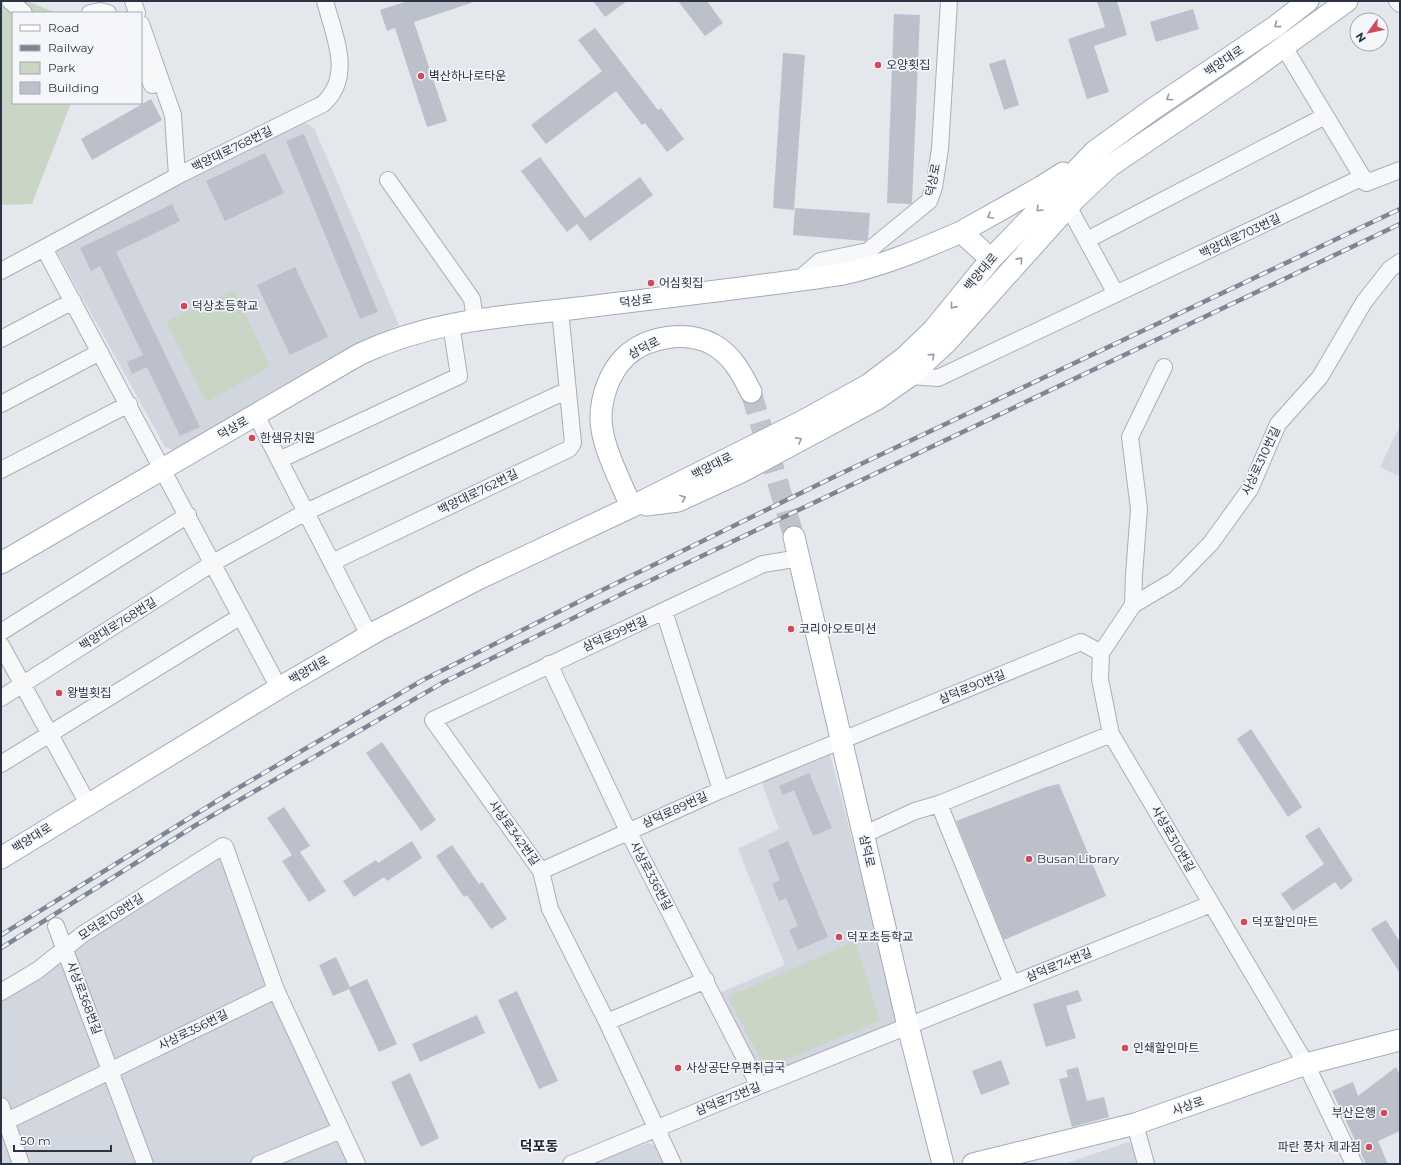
<svg xmlns="http://www.w3.org/2000/svg" width="1401" height="1165" font-family="Montserrat,'Noto Sans KR',sans-serif">
<rect width="100%" height="100%" fill="#e4e7ec"/>
<path fill="#d2d6de" d="M300 119 314 128 399 325 342 352 174 450 165 447 55 248Z
M1400 426V476L1380 467Z
M830 754 899 1021 762 1079 717 994 785 965 738 849 779 829 761 781Z
M220 851 264 981 348 1164H1V998Z
M1129 1142 1133 1143 1139 1164H1064Z
M648 1143 659 1147 667 1164H591Z"/>
<path fill="#c9d6c5" d="M1 1H27L56 13H13V103H71L32 204 1 205Z
M234 290 270 367 206 402 166 321Z
M855 941 880 1021 765 1068 728 997Z"/>
<path fill="#bbc0ca" d="M408 1H471V3L414 22 447 121 427 127 395 28 387 31 380 10Z
M593 1H627L605 17Z
M678 1H707L723 23 705 36Z
M1097 1H1117L1127 35 1094 46 1109 92 1087 99 1068 39 1105 27Z
M1193 9 1199 29 1156 42 1150 22Z
M894 14 920 15 912 203 910 204 887 203Z
M595 28 658 110 661 108 684 139 667 152 645 123 642 125 616 91 546 144 531 125 602 71 578 40Z
M783 53 805 55 794 210 773 208Z
M1005 59 1019 105 1004 110 989 64Z
M151 99 162 120 92 160 81 139Z
M304 134 378 312 360 319 286 141Z
M265 153 284 193 225 221 206 181Z
M540 157 585 218 640 177 653 195 590 241 577 224 567 232 521 171Z
M172 204 180 221 116 252 200 427 180 436 147 367 132 374 127 362 143 355 100 266 91 271 80 248Z
M795 208 870 213 868 239 865 241 793 235Z
M295 267 328 337 290 355 257 285Z
M1251 729 1302 807 1288 817 1237 739Z
M382 742 436 820 421 831 366 753Z
M809 773 832 828 813 836 794 790 783 795 779 786Z
M1059 784 1106 896 1004 940 956 821 1046 787Z
M284 807 310 846 300 852 326 891 309 902 282 861 292 855 267 818Z
M1319 827 1353 880 1341 890 1335 882 1293 911 1281 894 1324 864 1305 836Z
M412 841 422 858 387 881 384 877 354 897 343 881 376 860 378 863Z
M788 841 828 937 798 950 789 930 798 926 786 898 779 901 772 884 780 880 768 850Z
M452 845 479 884 482 882 507 919 491 929 467 895 464 897 436 856Z
M1386 920 1400 942V973L1371 929Z
M336 957 350 987 367 979 397 1044 379 1052 349 989 333 996 319 965Z
M1078 990 1082 1001 1066 1006 1076 1038 1046 1047 1033 1004Z
M517 991 558 1081 539 1089 498 1000Z
M477 1015 485 1033 420 1062 412 1044Z
M1001 1060 1010 1084 981 1095 972 1071Z
M1078 1067 1087 1101 1104 1097 1109 1117 1072 1127 1059 1079 1068 1077 1066 1070Z
M1396 1067 1400 1074V1131L1378 1141 1388 1164H1366L1332 1091 1353 1082 1358 1096Z
M410 1073 439 1138 421 1147 391 1082Z"/>
<g fill="none" stroke-linecap="round" stroke-linejoin="round">
<path stroke="#bfc3cb" stroke-width="21" stroke-dasharray="21 10" stroke-linecap="butt" d="M751 392 794 537"/>
<g stroke="#a9aeb7" stroke-width="18">
<path id="minor" d="M10 1 24 13
M133 1 137 13
M1397 1 1400 4
M90 13 100 11 108 13
M141 24 173 115 177 176
M1284 47 1366 183 1400 170
M141 57 152 85
M388 180 472 299 475 319
M1068 206 1116 294
M1087 240 1325 116
M1 271 44 248
M797 281 820 261 868 251 929 201 934 187 940 149 949 1
M1 339 73 301
M910 376 938 378 1363 177
M1 404 100 352
M256 415 369 635
M279 460 459 376 451 324
M1 470 129 404
M332 562 569 449 573 443 560 310
M1133 605 1134 575 1139 509 1130 437 1164 367
M664 611 721 790
M1 632 188 515
M1 645 88 804
M549 664 628 831 759 1086
M279 688 44 248 183 173 323 104C354 76 334 36 325 1
M1 698 213 563 306 512 568 390
M1 764 241 616
M939 804 1012 984
M863 835 915 811 939 804 1111 734
M541 871 721 790 1081 642 1101 653
M56 926 145 1164
M1 992 38 970 83 934 223 846 225 847 276 990 357 1164
M607 1022 706 980
M1 1106 21 1164
M1 1124 276 990
M1135 1124 1146 1164
M259 1164 341 1130
M571 1164 759 1086 1211 904
M673 1164 607 1022 550 909 541 871 433 720 763 564 800 558
M1354 1164 1306 1064 1111 734 1100 679 1101 653 1133 605 1175 580 1211 543 1250 489 1278 424 1320 377 1364 302 1390 269 1400 262"/>
</g>
<g stroke="#a3abb8" stroke-width="23">
<path id="major" d="M961 232 1041 187 1063 173
M646 505 678 501 741 472 877 399 910 376 946 343 1075 199 1110 166 1246 74 1347 1
M631 507C621 481 601 446 601 418 601 396 610 372 625 357 647 336 687 330 714 345 732 355 742 374 751 392
M794 537 908 1026 943 1164
M1 563 360 354C433 320 500 317 578 308 667 297 755 287 843 274 885 265 922 249 961 232L991 259
M1 858 279 688 377 631 480 578 631 507 801 422 868 385 905 357 934 329 991 259 1095 151 1153 109 1276 26 1308 1
M973 1164 1135 1124 1306 1064 1400 1040"/>
</g>
<use href="#minor" stroke="#f7f8fa" stroke-width="16"/>
<use href="#major" stroke="#fff" stroke-width="21"/>
<g stroke="#7d8696" stroke-width="4.5">
<path id="rail" d="M1 935 233 791 423 680 586 598 844 472 1400 209
M1 948 196 825 444 682 624 593 1400 224"/>
</g>
<use href="#rail" stroke="#f4f6f9" stroke-width="3" stroke-dasharray="9" stroke-linecap="butt"/>
</g>
<defs><path id="oneway-chevron" d="M-2-3.5L2.5 0L-2 3.5" fill="none" stroke-width="1.6" stroke-linecap="round" stroke-linejoin="round"/></defs>
<g stroke="#959aa2">
<use href="#oneway-chevron" transform="translate(1277 25) rotate(144)"/>
<use href="#oneway-chevron" transform="translate(1169 98) rotate(146)"/>
<use href="#oneway-chevron" transform="translate(1039 209) rotate(134)"/>
<use href="#oneway-chevron" transform="translate(990 216) rotate(150)"/>
<use href="#oneway-chevron" transform="translate(1020 260) rotate(-48)"/>
<use href="#oneway-chevron" transform="translate(953 306) rotate(129)"/>
<use href="#oneway-chevron" transform="translate(932 356) rotate(-42)"/>
<use href="#oneway-chevron" transform="translate(799 440) rotate(-29)"/>
<use href="#oneway-chevron" transform="translate(683 498) rotate(-23)"/>
</g>
<g fill="#d1495b" stroke="#f4f6f9" stroke-width="1.5">
<circle cx="878" cy="65" r="4"/>
<circle cx="421" cy="76" r="4"/>
<circle cx="651" cy="283" r="4"/>
<circle cx="184" cy="306" r="4"/>
<circle cx="252" cy="438" r="4"/>
<circle cx="791" cy="629" r="4"/>
<circle cx="59" cy="693" r="4"/>
<circle cx="1029" cy="859" r="4"/>
<circle cx="1244" cy="922" r="4"/>
<circle cx="839" cy="937" r="4"/>
<circle cx="1125" cy="1048" r="4"/>
<circle cx="678" cy="1068" r="4"/>
<circle cx="1384" cy="1113" r="4"/>
<circle cx="1369" cy="1147" r="4"/>
</g>
<g text-anchor="middle" stroke-width="3.5" stroke-linejoin="round" paint-order="stroke">
<g font-size="12" fill="#2b3445" stroke="#f4f6f9">
<text transform="translate(1224 61) rotate(-34)" y="4">백양대로</text>
<text transform="translate(232 149) rotate(-26)" y="4">백양대로768번길</text>
<text transform="translate(933 180) rotate(-79)" y="4">덕상로</text>
<text transform="translate(1240 236) rotate(-25)" y="4">백양대로703번길</text>
<text transform="translate(981 272) rotate(-50)" y="4">백양대로</text>
<text transform="translate(636 301) rotate(-7)" y="4">덕상로</text>
<text transform="translate(644 348) rotate(-27)" y="4">삼덕로</text>
<text transform="translate(233 428) rotate(-30)" y="4">덕상로</text>
<text transform="translate(1261 461) rotate(-65)" y="4">사상로310번길</text>
<text transform="translate(712 466) rotate(-27)" y="4">백양대로</text>
<text transform="translate(478 492) rotate(-26)" y="4">백양대로762번길</text>
<text transform="translate(118 624) rotate(-32)" y="4">백양대로768번길</text>
<text transform="translate(615 634) rotate(-24)" y="4">삼덕로99번길</text>
<text transform="translate(309 670) rotate(-30)" y="4">백양대로</text>
<text transform="translate(972 687) rotate(-22)" y="4">삼덕로90번길</text>
<text transform="translate(675 810) rotate(-24)" y="4">삼덕로89번길</text>
<text transform="translate(514 833) rotate(54)" y="4">사상로342번길</text>
<text transform="translate(32 838) rotate(-32)" y="4">백양대로</text>
<text transform="translate(1173 839) rotate(60)" y="4">사상로310번길</text>
<text transform="translate(867 851) rotate(77)" y="4">삼덕로</text>
<text transform="translate(651 876) rotate(62)" y="4">사상로336번길</text>
<text transform="translate(111 917) rotate(-33)" y="4">모덕로108번길</text>
<text transform="translate(1059 965) rotate(-22)" y="4">삼덕로74번길</text>
<text transform="translate(84 998) rotate(69)" y="4">사상로368번길</text>
<text transform="translate(193 1030) rotate(-26)" y="4">사상로356번길</text>
<text transform="translate(728 1099) rotate(-22)" y="4">삼덕로73번길</text>
<text transform="translate(1188 1106) rotate(-19)" y="4">사상로</text>
</g>
<g font-size="12" fill="#2b3445" stroke="#f4f6f9" text-anchor="start">
<text x="886" y="69">오양횟집</text>
<text x="429" y="80">벽산하나로타운</text>
<text x="659" y="287">어심횟집</text>
<text x="192" y="310">덕상초등학교</text>
<text x="260" y="442">한샘유치원</text>
<text x="799" y="633">코리아오토미션</text>
<text x="67" y="697">왕벌횟집</text>
<text x="1037" y="863">Busan Library</text>
<text x="1252" y="926">덕포할인마트</text>
<text x="847" y="941">덕포초등학교</text>
<text x="1133" y="1052">인쇄할인마트</text>
<text x="686" y="1072">사상공단우편취급국</text>
<text x="1376" y="1117" text-anchor="end">부산은행</text>
<text x="1361" y="1151" text-anchor="end">파란 풍차 제과점</text>
</g>
<g font-size="14" font-weight="bold" fill="#1d2536" stroke="#f4f6f9">
<text x="539" y="1151">덕포동</text>
</g>
</g>
<rect width="1401" height="1165" fill="none" stroke="#2b3445" stroke-width="4"/>
<rect x="12" y="12" width="130" height="92" fill="#f4f6f9" stroke="#a4a8b1"/>
<rect x="20" y="25" width="20" height="6" fill="#ffffff" stroke="#a4a8b1"/>
<text x="48" y="32" font-size="12" fill="#2b3445">Road</text>
<rect x="20" y="45" width="20" height="6" fill="#7d8696" stroke="#a4a8b1"/>
<text x="48" y="52" font-size="12" fill="#2b3445">Railway</text>
<rect x="20" y="62" width="20" height="12" fill="#c9d6c5" stroke="#a4a8b1"/>
<text x="48" y="72" font-size="12" fill="#2b3445">Park</text>
<rect x="20" y="82" width="20" height="12" fill="#bbc0ca" stroke="#a4a8b1"/>
<text x="48" y="92" font-size="12" fill="#2b3445">Building</text>
<g transform="translate(1369 32) rotate(237)"><circle r="19" fill="#f4f6f9" stroke="#a4a8b1"/>
<path d="M0-3L7 15L0 10L-7 15Z" fill="#d1495b"/>
<text y="-6" font-size="11" font-weight="bold" text-anchor="middle" fill="#2b3445">N</text>
</g>
<path d="M14 1145v6h97v-6" fill="none" stroke="#2b3445" stroke-width="2"/>
<text x="20" y="1145" font-size="12" fill="#2b3445" stroke="#f4f6f9" stroke-width="3" paint-order="stroke">50 m</text>
</svg>
